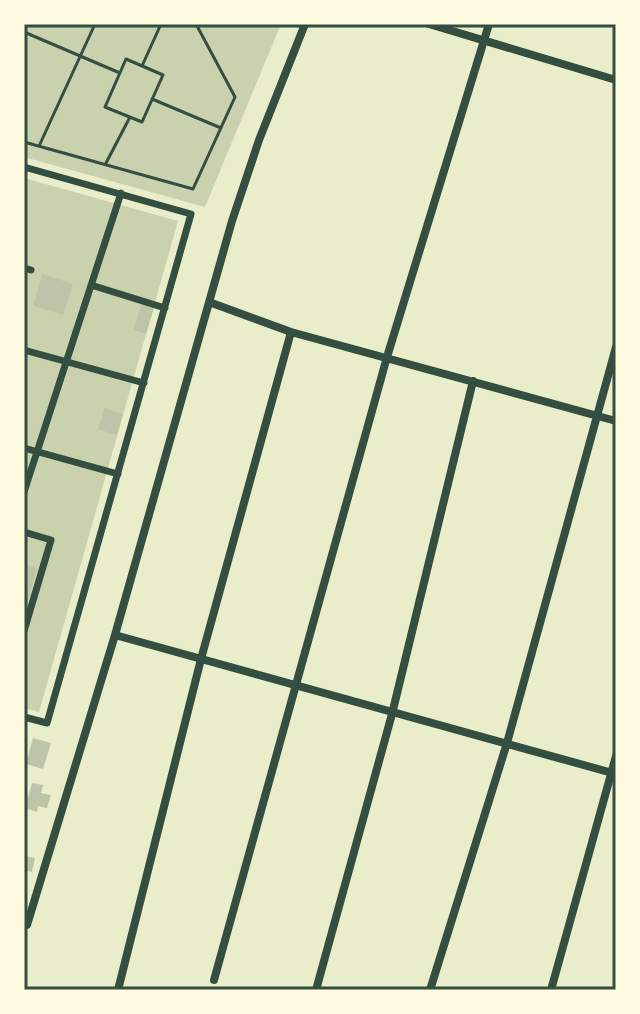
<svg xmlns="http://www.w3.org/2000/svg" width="640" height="1014" font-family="Poppins,sans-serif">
<rect width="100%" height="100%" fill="#e9edc9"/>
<path fill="#cad2ad" d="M24 24H281L205 207 24 157Z
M24 178 178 221 39 712 24 708Z"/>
<path fill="#bcc5a7" d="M42 274 73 284 63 315 33 306Z
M141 304 154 308 146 334 134 330Z
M105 408 123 414 117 435 98 429Z
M24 564 37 568 25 612H24Z
M33 738 51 743 43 769 26 764Z
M32 783 43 785 41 793 51 795 47 808 38 806 37 812 25 808Z
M24 856 35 858 32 872 24 870Z"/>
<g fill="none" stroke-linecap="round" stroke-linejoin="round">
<path stroke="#344e41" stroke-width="3" d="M24 32 120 73
M126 59 163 75 142 122 105 107Z
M142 66 161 24
M152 99 221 128
M24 142 193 189 235 97 196 24
M40 144 95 24
M106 163 130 117"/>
<path stroke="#344e41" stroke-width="7" d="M24 167 191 214 47 723 24 717
M24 268 31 270
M91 285 165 308
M24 350 144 383
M24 448 118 474
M24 492 121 193
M24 532 51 540 24 631"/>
<path stroke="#344e41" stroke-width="8" d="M429 24 616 80
M209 302 291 332 616 421
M115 635 616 774
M27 925 115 635 232 221 259 140 305 24
M214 980 387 357 489 24
M118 990 201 659 291 332
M316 990 392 714 473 381
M430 990 507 743 616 347
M551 990 616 756"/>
</g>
<rect width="640" height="1014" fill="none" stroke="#fefae0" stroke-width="52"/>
<rect x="26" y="26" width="588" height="962" fill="none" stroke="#344e41" stroke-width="3"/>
</svg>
